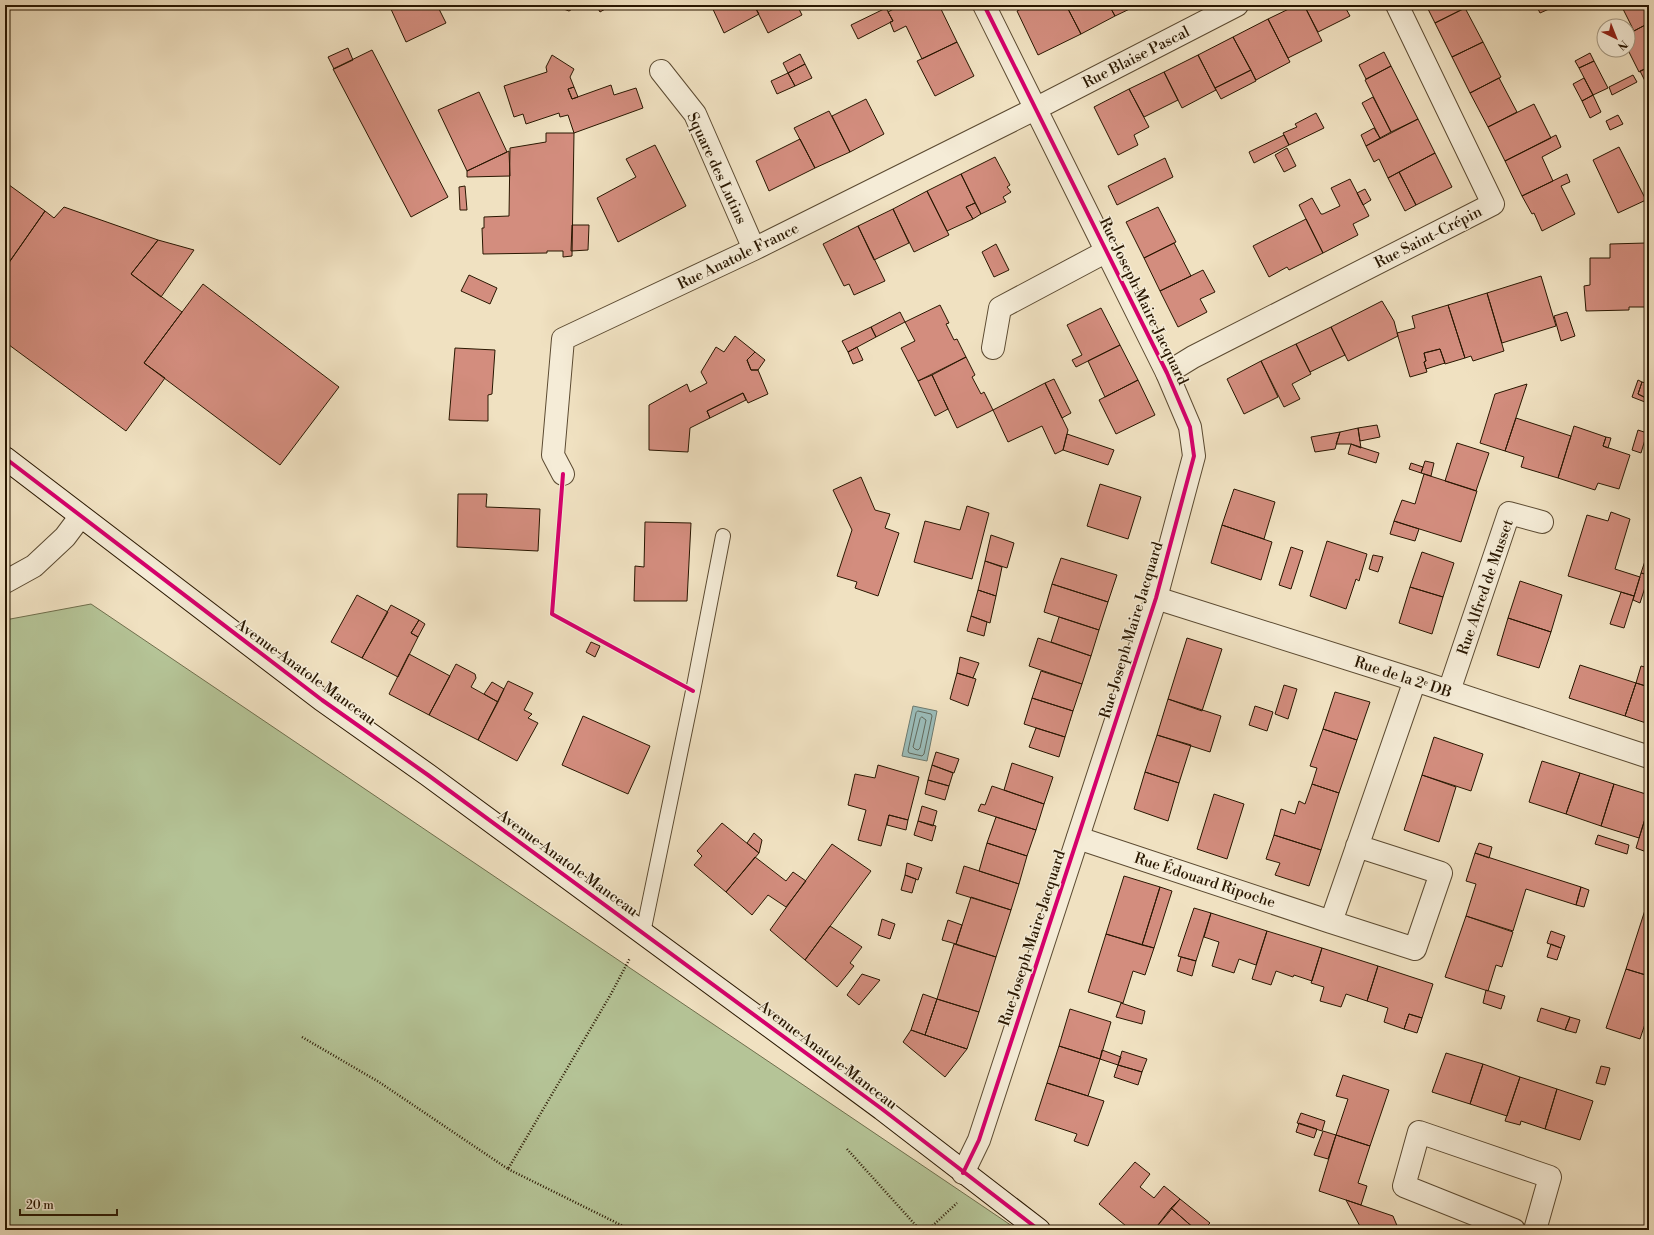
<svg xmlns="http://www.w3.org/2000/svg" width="1654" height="1235" font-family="'Libre Bodoni',serif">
<rect width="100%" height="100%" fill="#f0e1c1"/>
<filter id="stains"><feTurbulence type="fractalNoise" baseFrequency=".005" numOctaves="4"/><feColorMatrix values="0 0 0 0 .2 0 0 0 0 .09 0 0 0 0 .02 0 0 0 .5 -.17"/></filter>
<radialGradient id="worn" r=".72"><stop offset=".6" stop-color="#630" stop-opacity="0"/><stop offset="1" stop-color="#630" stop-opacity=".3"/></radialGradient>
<path fill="#b5c497" stroke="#6f6e4c" d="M91 604 1018 1230H5V620Z"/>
<path fill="#9bbcb9" stroke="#6d7a6f" d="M913 706 937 711 927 761 902 756Z"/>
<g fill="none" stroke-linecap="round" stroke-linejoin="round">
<path stroke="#626a5d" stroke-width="1" d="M918 711 931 714 932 716 924 754 922 756 909 753 908 751 916 713Z
M922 717 926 720 920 748 918 750 915 749 913 747 920 719Z"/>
</g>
<path fill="#d38d7e" stroke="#291701" d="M395 5H437L446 23 406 42 390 7Z
M553 5H579L569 11Z
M596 5H612L600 12Z
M711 5H754L759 14 724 33Z
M754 5H797L802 15 768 33Z
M901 5H939L957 42 922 59 906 26 894 32 890 22 893 21 888 12Z
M1029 5H1066L1081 34 1038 55 1017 11Z
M1066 5H1109L1115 16 1081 34Z
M1109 5H1138L1115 16Z
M1297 5H1304L1322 41 1288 58 1268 19Z
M1304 5H1344L1350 16 1318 32Z
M1426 5H1471L1435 23Z
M1536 5H1547L1549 9 1540 13Z
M1621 5H1649V23L1634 31Z
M886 8 893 21 858 39 851 25Z
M1465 8 1483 42 1452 57 1435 23Z
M1268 19 1290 62 1256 80 1233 37Z
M1649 23V67L1639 72 1628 50V34Z
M1233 37 1251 70 1215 88 1198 55Z
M957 42 974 76 935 96 917 61Z
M1483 42 1501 77 1470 93 1452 57Z
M348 48 353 60 334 69 328 57Z
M372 50 448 197 411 217 333 69Z
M1384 52 1391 66 1366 79 1359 65Z
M1590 53 1594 61 1579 68 1575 61Z
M800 54 805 64 788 73 783 63Z
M552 55 574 69 570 77 574 87 568 89 572 99 611 85 614 95 636 88 643 108 574 133 568 115 560 117 559 113 526 124 523 114 514 117 504 86 547 72 546 67Z
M1198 55 1216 90 1182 108 1164 72Z
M1594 61 1608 88 1593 95 1579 68Z
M805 64 812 78 795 86 788 73Z
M1391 66 1418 119 1391 132 1365 80Z
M1649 67V89L1640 71Z
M1251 70 1256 81 1221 99 1215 88Z
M1164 72 1178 100 1144 117 1129 89Z
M788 73 795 86 777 94 771 81Z
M1633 75 1637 82 1612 95 1609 87Z
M1499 78 1517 112 1488 127 1470 93Z
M1584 78 1593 95 1582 101 1573 84Z
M574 87 578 97 572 99 568 89Z
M1129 89 1149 127 1134 135 1138 145 1118 155 1094 107Z
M479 92 507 152 467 171 438 110Z
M1593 95 1601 112 1590 118 1582 101Z
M1373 97 1391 132 1380 138 1362 103Z
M866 99 884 134 850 152 832 116Z
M1534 104 1551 138 1505 161 1488 127Z
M829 111 850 152 815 168 794 128Z
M1316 113 1324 128 1289 145 1283 133 1297 127 1295 124Z
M1618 115 1623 124 1610 130 1606 121Z
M1418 119 1435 153 1388 178 1379 159 1374 162 1366 146Z
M1374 128 1380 138 1366 146 1361 135Z
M546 133H574L572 256 563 257V251H547V253L483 254 482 228H484V217L509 216 510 148 546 142Z
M1284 135 1289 145 1254 163 1249 152Z
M1556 135 1561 147 1542 157 1553 181 1522 196 1505 161Z
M800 139 815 168 769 191 756 161Z
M655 145 686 206 618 242 597 198 636 177 626 159Z
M1619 147 1646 200 1618 213 1593 160Z
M1287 148 1296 166 1284 172 1275 155Z
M509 151 510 176 467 177V171Z
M1435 153 1452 187 1416 205 1399 172Z
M995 157 1010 185 1007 187 1011 192 1003 197 1006 202 981 214 961 174Z
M1165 158 1173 177 1117 205 1108 186Z
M1399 172 1416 205 1405 211 1388 178Z
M961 174 975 203 966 207 973 219 947 231 927 191Z
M1567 174 1570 182 1561 186 1575 214 1542 231 1534 213 1532 214 1522 196Z
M1350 179 1369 216 1353 224 1358 235 1323 253 1299 205 1312 198 1321 214H1323L1340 206 1331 188Z
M5 182 45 211 6 267 5 266Z
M465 186 467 210H460L459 187Z
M1365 189 1371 200 1363 205 1357 193Z
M927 191 949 235 914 252 893 209Z
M975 203 981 214 973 219 966 207Z
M64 207 158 240 131 274 182 312 144 363 165 378 126 431 5 342V268L45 211 54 218Z
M1158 207 1176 242 1144 258 1126 222Z
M893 209 909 243 874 260 858 226Z
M1306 219 1323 253 1289 270 1287 267 1269 277 1253 246Z
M572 225H589L588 250 571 251Z
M858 226 885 281 854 295 849 284 844 286 823 244Z
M158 240 194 250 161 297 131 274Z
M1174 243 1191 276 1160 291 1144 258Z
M1646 243 1648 307H1629V310L1586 311 1584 286 1590 285V258H1610V244Z
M996 244 1009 270 994 277 982 252Z
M1203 270 1215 292 1200 299 1207 312 1178 327 1160 291Z
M469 275 497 288 490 304 461 291Z
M1541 276 1556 326 1502 343 1487 293Z
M203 284 339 387 280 465 144 363Z
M1487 293 1504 351 1473 361 1471 356 1465 358 1448 305Z
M1382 301 1394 321 1398 336 1348 361 1331 327Z
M940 305 949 323 946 324 954 340 957 339 966 357 918 381 901 348 915 341 905 322Z
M1448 305 1465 358 1445 364 1440 349 1424 353 1426 361 1424 362 1427 372 1410 377 1397 333 1415 328 1412 316Z
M1101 308 1120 345 1076 367 1072 360 1082 355 1067 325Z
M900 312 905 322 876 337 871 327Z
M1567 312 1575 336 1561 341 1554 316Z
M871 327 876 337 848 352 842 341Z
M1331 327 1345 355 1310 372 1296 344Z
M735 336 755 352 747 360 751 370H758L768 394 748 403 743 393 707 411 710 418 690 428 688 452 649 450V405L687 384 690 392 707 383 701 372 716 347 724 352Z
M1296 344 1311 374 1292 384 1300 399 1284 407 1261 361Z
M1120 345 1138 380 1105 397 1088 361Z
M857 347 863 360 853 364 848 352Z
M455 348 495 350 492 394 488 395V421L449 420Z
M1440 349 1445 363 1426 369 1424 362 1426 361 1424 353Z
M755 352 765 360 758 370H751L747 360Z
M966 357 975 375 972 377 981 394 984 392 993 410 957 428 932 375Z
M1261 361 1278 397 1244 414 1227 379Z
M932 375 948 409 935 416 918 381Z
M1054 379 1071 413 1062 418 1045 383Z
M1138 380 1155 415 1116 434 1099 400Z
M1638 380 1642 382 1638 394 1646 398 1645 402 1632 397Z
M1642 382 1649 384 1646 398 1638 394Z
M1045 383 1068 430 1063 450 1055 454 1042 426 1008 442 993 410Z
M1527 384 1505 451 1480 443 1495 394Z
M743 393 746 400 710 418 707 411Z
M1516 418 1571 436 1558 478 1521 467 1524 457 1505 451Z
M1377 425 1380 437 1360 441 1358 428Z
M1574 426 1606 437 1603 446 1630 455 1619 489 1598 483 1595 490 1558 478Z
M1358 428 1361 448 1351 444H1336L1340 432Z
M1638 430 1647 433 1641 453 1632 450Z
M1340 432 1335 449 1315 452 1311 437Z
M1067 434 1114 450 1108 465 1063 450Z
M1606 437 1611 438 1608 448 1603 446Z
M1457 443 1489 453 1476 491 1445 481Z
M1351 444 1379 453 1376 463 1348 454Z
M1425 461 1434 463 1431 476 1421 473Z
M1411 463 1423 467 1421 473 1409 469Z
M1424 474 1477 491 1461 542 1394 521 1402 500 1415 504Z
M861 477 875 510 890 514 885 528 899 533 878 596 855 588 857 582 837 576 852 530 833 490Z
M1100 484 1141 497 1128 539 1087 526Z
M1234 489 1275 502 1264 539 1222 525Z
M458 494H487L486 507 540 509 538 551 457 547Z
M967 506 989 513 972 579 914 562 925 521 960 530Z
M1611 512 1630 519 1615 569 1640 577 1634 596 1568 576 1587 515 1608 521Z
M1394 521 1419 529 1415 541 1390 534Z
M645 522 691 523 687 601H634L635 566 644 567Z
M1222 525 1272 542 1261 580 1211 563Z
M991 535 1014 543 1007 568 985 561Z
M1327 541 1367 554 1359 581 1356 579 1346 609 1310 596Z
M1291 547 1303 551 1291 589 1279 585Z
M1422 552 1454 563 1443 597 1410 587Z
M1373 555 1383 557 1378 572 1369 569Z
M1061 558 1117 575 1108 602 1052 584Z
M1646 558 1649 559V575L1641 573Z
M985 561 1002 567 996 596 978 590Z
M1641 573 1649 575 1640 603 1633 600Z
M1520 581 1562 595 1551 632 1508 618Z
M1052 584 1108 602 1099 630 1044 612Z
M1410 587 1443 597 1432 634 1399 623Z
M978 590 996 596 990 623 971 616Z
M1621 592 1634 596 1624 628 1610 624Z
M357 595 388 612 362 658 331 642Z
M391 605 419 620 411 633 418 637 398 677 362 658Z
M971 616 987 622 984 636 967 631Z
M1059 617 1099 630 1091 656 1051 642Z
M1508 618 1551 632 1539 668 1497 655Z
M419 620 425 624 418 637 411 633Z
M1038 638 1091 656 1082 684 1029 666Z
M1187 638 1222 649 1202 711 1168 699Z
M591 642 600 646 595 657 586 652Z
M409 654 450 676 429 715 389 694Z
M960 657 979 663 973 678 957 673Z
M456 664 475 674 476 678 471 687 498 702 478 740 429 715Z
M1580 665 1636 683 1625 716 1569 698Z
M1641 666 1649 668V687L1636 683Z
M1041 671 1082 684 1073 711 1032 698Z
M957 673 976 679 968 706 950 699Z
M508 681 533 693 524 710 532 714 528 718 538 723 517 761 478 740Z
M492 682 504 689 498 702 484 694Z
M1636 683 1649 687V724L1625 716Z
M1284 685 1297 689 1288 719 1275 714Z
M1335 692 1370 702 1357 740 1323 729Z
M1032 698 1073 711 1065 737 1024 724Z
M1168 699 1221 716 1210 752 1157 735Z
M1255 706 1273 712 1267 731 1249 725Z
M583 716 650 746 628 794 562 765Z
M1036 728 1065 737 1059 757 1029 747Z
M1323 729 1357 740 1339 793 1312 784 1317 768 1310 766Z
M1157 735 1191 745 1179 783 1145 772Z
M1434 737 1483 754 1471 791 1422 775Z
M936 752 959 759 954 773 932 765Z
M1542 761 1580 773 1566 814 1529 802Z
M1012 763 1053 777 1044 804 1004 790Z
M878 765 919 777 908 820 889 815 881 846 858 840 866 810 848 805 855 774 875 778Z
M932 765 953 773 949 786 928 780Z
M1145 772 1179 783 1168 821 1134 809Z
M1580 773 1614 784 1601 826 1566 814Z
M1422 775 1456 787 1439 842 1404 830Z
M928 780 949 786 945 800 925 794Z
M1312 784 1339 793 1321 850 1274 835 1281 809 1295 814 1299 801 1305 804Z
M1614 784 1649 795V806L1639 838 1601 826Z
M992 786 1044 804 1036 830 978 811 981 804 985 805Z
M1214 794 1244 804 1227 859 1197 849Z
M922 806 937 811 933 826 918 821Z
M1649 806V853L1636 848Z
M889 815 908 820 906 830 887 825Z
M996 817 1036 830 1027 856 987 843Z
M918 821 936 826 932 841 914 835Z
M722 823 759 853 726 892 694 865 702 856 697 851Z
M754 833 762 840 759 853 747 843Z
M1274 835 1321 850 1309 886 1275 875 1280 863 1266 859Z
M1598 835 1629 845 1627 854 1595 844Z
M987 843 1027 856 1019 884 979 871Z
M1479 843 1492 847 1489 858 1475 853Z
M832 844 871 871 805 960 770 930Z
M1475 853 1581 887 1576 905 1526 889 1513 931 1466 916 1476 884 1466 881Z
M755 857 786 881 793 872 806 881 786 907 768 895 752 915 726 892Z
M907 863 922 868 918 880 905 875Z
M964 866 1019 884 1011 910 956 893Z
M905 875 916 879 912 893 901 890Z
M1124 876 1160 887 1142 945 1106 934Z
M1160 887 1172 891 1154 948 1142 945Z
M1581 887 1589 890 1584 907 1576 905Z
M971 897 1011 910 996 957 956 944Z
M1646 907 1649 909V976L1626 969Z
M1194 908 1211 913 1196 961 1178 956Z
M1211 913 1267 931 1256 965 1239 959 1234 973 1212 966 1219 942 1204 937Z
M1466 916 1513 932 1502 967 1496 965 1488 991 1445 977Z
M882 919 895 924 890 939 878 935Z
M948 920 962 925 956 944 942 940Z
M830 926 862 947 850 963 854 966 837 987 805 960Z
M1267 931 1322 948 1312 981 1294 975 1293 977 1276 971 1271 985 1252 979Z
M1551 931 1565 936 1561 948 1547 943Z
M1106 934 1154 948 1145 975 1133 971 1123 1003 1088 992Z
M954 944 996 957 979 1012 937 999Z
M1551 944 1561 948 1557 960 1547 957Z
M1322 948 1378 966 1367 1001 1346 994 1341 1007 1320 1001 1324 987 1311 983Z
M1181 957 1196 961 1192 976 1177 971Z
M1378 966 1433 984 1422 1018 1409 1014 1404 1029 1384 1022 1388 1008 1367 1001Z
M1626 969 1649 976V1012L1640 1039 1606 1028Z
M862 974 880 980 859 1005 847 995Z
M1486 990 1505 996 1501 1009 1483 1003Z
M923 994 937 999 925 1035 911 1030Z
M937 999 979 1012 967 1049 925 1035Z
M1121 1003 1145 1011 1142 1024 1116 1017Z
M1541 1008 1570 1017 1565 1030 1537 1021Z
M1070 1009 1111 1022 1100 1059 1059 1046Z
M1409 1014 1422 1018 1417 1033 1404 1029Z
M1570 1017 1580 1020 1576 1033 1565 1030Z
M911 1030 925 1035 967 1049 945 1077 903 1042Z
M1059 1046 1100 1059 1088 1096 1047 1083Z
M1102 1050 1121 1057 1118 1065 1100 1059Z
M1122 1051 1147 1059 1142 1072 1118 1065Z
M1446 1053 1483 1064 1470 1104 1432 1092Z
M1483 1064 1520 1077 1507 1116 1470 1104Z
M1118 1065 1142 1072 1138 1085 1114 1077Z
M1601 1066 1610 1068 1605 1085 1596 1083Z
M1343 1075 1389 1090 1370 1146 1336 1135 1348 1099 1336 1096Z
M1520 1077 1557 1089 1545 1129 1521 1121 1520 1125 1505 1121Z
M1047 1083 1104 1101 1088 1146 1074 1141 1077 1134 1035 1120Z
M1557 1089 1593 1101 1580 1140 1545 1129Z
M1301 1113 1325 1121 1322 1131 1297 1123Z
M1299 1123 1317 1129 1314 1138 1296 1132Z
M1323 1131 1336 1135 1328 1159 1314 1155Z
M1336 1135 1370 1146 1358 1183 1367 1186 1361 1205 1319 1191Z
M1135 1162 1150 1174 1140 1187 1154 1198 1164 1186 1180 1199 1154 1230H1131L1099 1204Z
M1180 1199 1210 1223 1203 1230H1196L1171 1208Z
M1346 1200 1393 1216 1398 1228 1394 1230H1362Z
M1171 1208 1196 1230H1154Z"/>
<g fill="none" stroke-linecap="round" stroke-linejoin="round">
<g stroke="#5b4a31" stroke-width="16">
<path id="service" d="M643 933 693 691 723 536"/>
</g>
<g stroke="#5b4a31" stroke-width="24">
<path id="minor" d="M661 71 695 114 754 249
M993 348 1000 308 1107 251
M1167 373 1193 357 1493 204 1397 5
M563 474 553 455 563 339 754 249 1035 109
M5 582 34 566 65 537 80 517
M1156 598 1415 680 1649 757
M1449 691 1509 513 1542 522
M1078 838 1331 922 1415 680
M1331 922 1415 949 1441 873 1357 846
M1514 1230 1404 1186 1419 1132 1550 1177 1535 1230"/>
</g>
<g stroke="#5b4a31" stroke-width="24">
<path id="tertiary" d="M1035 109 1237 5
M963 1173 979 1140 1156 598 1194 456 1190 427 1167 373 984 5"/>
</g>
<g stroke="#291701" stroke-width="24">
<path id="secondary" d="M5 458 322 700 428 775 882 1109 1039 1230"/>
</g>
<path stroke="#291701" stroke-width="2.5" stroke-dasharray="1 2" stroke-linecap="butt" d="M302 1037 379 1082 508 1169 611 994 630 958
M847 1149 920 1230
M508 1169 631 1230
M928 1230 957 1203"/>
<use href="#service" stroke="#f5ecd7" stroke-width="14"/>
<use href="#minor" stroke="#f5ecd7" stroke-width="22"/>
<use href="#tertiary" stroke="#f5ecd7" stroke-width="22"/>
<use href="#secondary" stroke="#f5ecd7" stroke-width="22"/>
<g stroke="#f5ecd7" stroke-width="6">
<path id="cycleway" d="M5 458 322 700 428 775 882 1109 1039 1230
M563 474 552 614 693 691
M963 1173 979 1140 1156 598 1194 456 1190 427 1167 373 984 5"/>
</g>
<use href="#cycleway" stroke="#d6006c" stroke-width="4"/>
</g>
<g text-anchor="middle" stroke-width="3" stroke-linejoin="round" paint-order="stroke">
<g font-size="15" fill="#291701" stroke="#f5ecd7">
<text transform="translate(1136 57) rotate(-27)" y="5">Rue Blaise Pascal</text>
<text transform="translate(717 168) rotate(65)" y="5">Square des Lutins</text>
<text transform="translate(1428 237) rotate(-27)" y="5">Rue Saint-Crépin</text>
<text transform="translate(738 256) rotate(-26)" y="5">Rue Anatole France</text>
<text transform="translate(1144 301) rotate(64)" y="5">Rue Joseph Maire Jacquard</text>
<text transform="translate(1485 587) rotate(-71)" y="5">Rue Alfred de Musset</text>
<text transform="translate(1131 630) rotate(-73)" y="5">Rue Joseph Maire Jacquard</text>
<text transform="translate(306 672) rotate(36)" y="5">Avenue Anatole Manceau</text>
<text transform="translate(1403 677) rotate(18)" y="5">Rue de la 2ᵉ DB</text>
<text transform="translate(568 863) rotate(36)" y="5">Avenue Anatole Manceau</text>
<text transform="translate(1205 880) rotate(18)" y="5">Rue Édouard Ripoche</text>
<text transform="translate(1032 938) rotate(-72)" y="5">Rue Joseph Maire Jacquard</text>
<text transform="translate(828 1055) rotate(37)" y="5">Avenue Anatole Manceau</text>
</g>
</g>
<rect width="1654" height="1235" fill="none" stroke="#f0e1c1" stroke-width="20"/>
<rect x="6" y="6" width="1642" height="1223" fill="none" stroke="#291701" stroke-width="2"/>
<rect x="10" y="10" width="1634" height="1215" fill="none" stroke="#291701"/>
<g transform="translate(1616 38) rotate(137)"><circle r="19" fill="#f5ecd7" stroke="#a39781"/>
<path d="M0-3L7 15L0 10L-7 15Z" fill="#8f2418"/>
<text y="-6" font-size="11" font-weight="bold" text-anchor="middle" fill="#291701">N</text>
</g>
<path d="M20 1209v6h97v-6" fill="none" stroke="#291701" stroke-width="2"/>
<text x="26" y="1209" font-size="12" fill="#291701" stroke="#f5ecd7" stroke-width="3" paint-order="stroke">20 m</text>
<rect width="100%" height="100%" filter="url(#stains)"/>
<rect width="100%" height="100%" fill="url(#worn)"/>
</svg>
